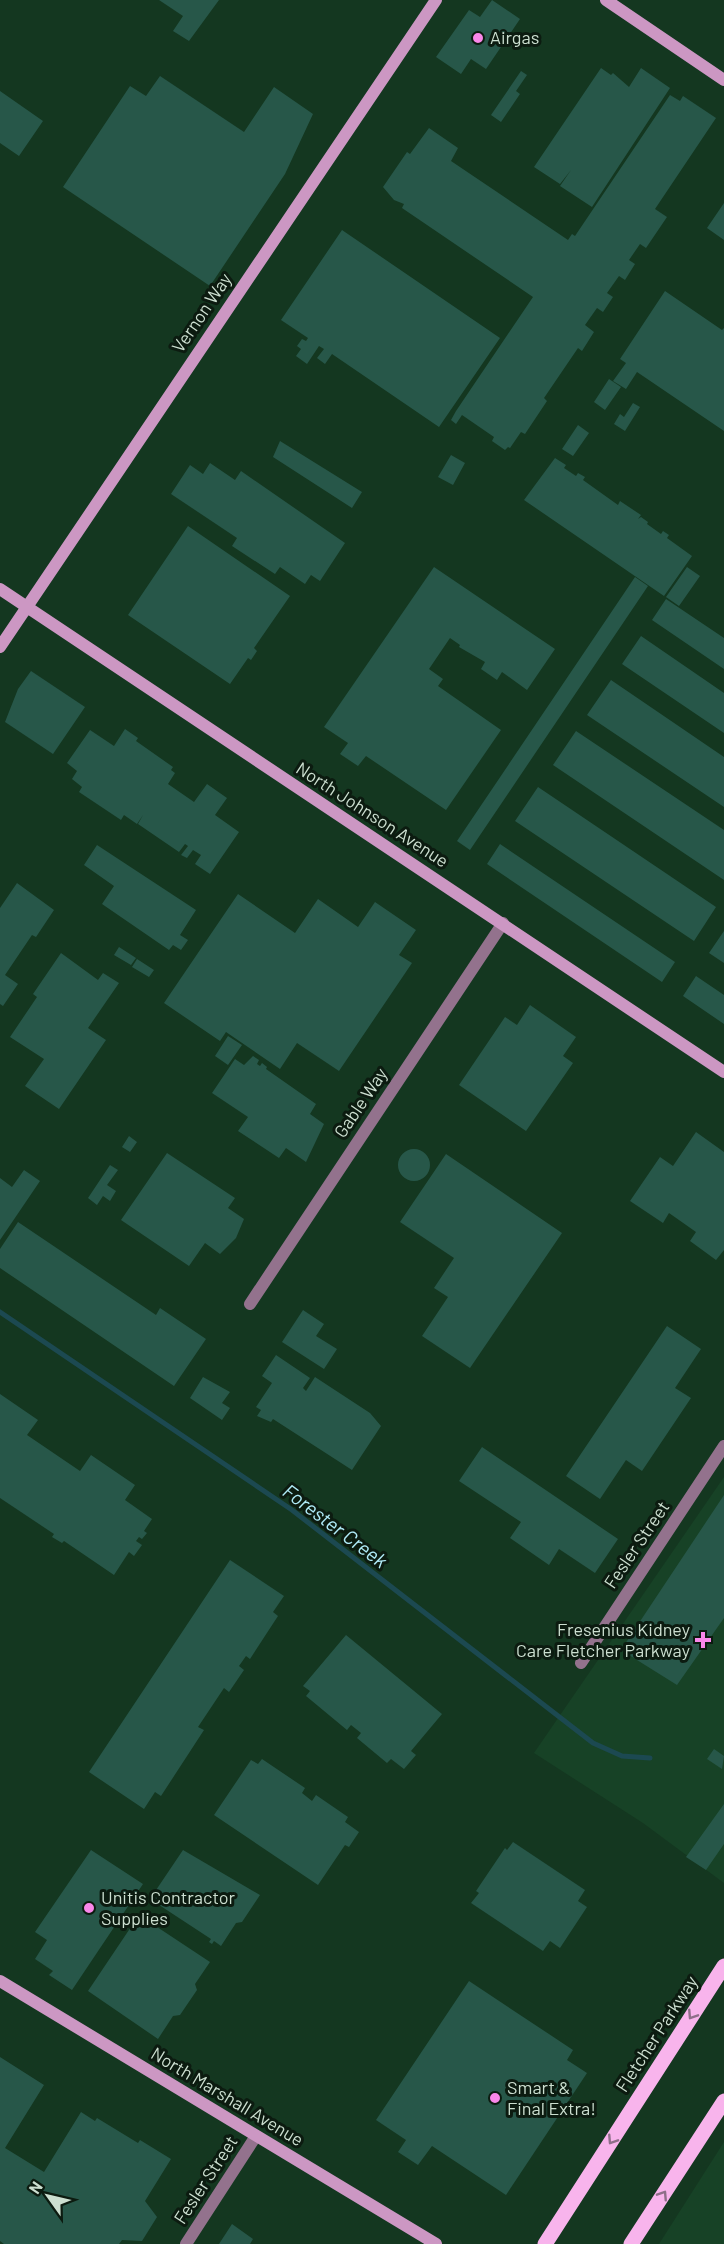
<svg xmlns="http://www.w3.org/2000/svg" width="724" height="2244" font-family="Barlow,sans-serif">
<rect width="100%" height="100%" fill="#143720"/>
<path fill="#174226" d="M724 1477V1883L643 1823 534 1753Z
M724 2142V2244H659Z"/>
<g fill="none" stroke-linecap="round" stroke-linejoin="round">
<path stroke="#1c4951" stroke-width="5" d="M0 1312 292 1510 593 1743 622 1756 650 1758"/>
</g>
<path fill="#275749" d="M159 0H219L189 41 173 31 183 16Z
M492 0 520 19 486 69 471 59 461 74 436 57 469 10 480 17Z
M601 68 611 75 613 73 629 87 641 68 670 88 592 207 560 186 571 170 560 184 534 167Z
M521 71 527 75 516 91 520 94 501 122 491 115Z
M160 76 244 132 274 87 313 114 285 174 210 286 63 187 130 86 146 96Z
M0 91 43 121 19 156 0 143Z
M670 95 680 101 683 96 716 118 655 209 667 217 646 248 640 244 629 260 635 264 625 280 619 276 607 293 613 297 603 312 597 308 585 325 594 332 582 351 578 348 544 398 547 401 525 434 521 432 510 448 508 447 505 450 492 441 494 437 462 415 456 424 451 420 456 411 533 297 402 208 404 204 394 200 383 187 407 152 410 154 429 128 458 148 451 161 568 240 572 234 575 236Z
M724 203V240L707 228Z
M342 230 500 338 439 427 332 354 325 364 317 358 324 349 319 346 307 364 296 356 301 349 297 346 302 339 306 341 308 338 281 320Z
M665 291 722 330 724 328V431L637 372 626 389 613 381 626 363 620 359Z
M609 379 621 387 605 410 594 402Z
M633 403 640 407 625 431 614 424 620 414 624 417Z
M578 425 589 433 573 456 562 449Z
M280 441 362 492 352 508 273 457Z
M451 455 465 463 453 485 438 477Z
M555 458 566 465 564 468 576 476 578 473 585 477 583 480 618 505 620 501 641 515 638 519 641 517 648 522 647 524 661 534 663 531 669 535 667 538 692 556 664 596 524 500Z
M210 463 235 480 241 471 345 543 320 581 311 575 305 584 280 567 275 574 232 546 237 538 171 494 190 465 203 474Z
M188 526 290 596 254 648 257 651 251 660 248 658 230 684 128 615Z
M434 567 555 649 527 690 502 672 497 680 481 669 485 662 459 647 460 645 450 638 429 669 443 679 438 686 501 730 446 810 366 756 358 766 340 754 348 743 324 727Z
M687 567 700 576 679 606 666 597Z
M635 577 648 586 470 850 457 841Z
M666 599 724 638V669L652 620Z
M641 636 724 693V733L622 664Z
M31 671 85 707 53 754 5 722 18 689Z
M611 680 724 757V807L587 715Z
M125 729 138 738 136 741 173 767 171 770 175 773 168 784 194 802 207 784 227 798 215 815 239 832 210 874 195 864 201 855 193 850 187 858 181 855 188 846 185 844 179 852 138 824 143 815 137 824 124 815 121 820 79 792 82 787 72 779 77 771 67 763 90 730 114 746Z
M576 731 724 830V880L553 765Z
M538 787 716 907 694 941 515 821Z
M500 844 675 962 662 982 487 864Z
M97 845 196 910 180 935 188 940 181 950 173 945 169 950 102 904 114 886 84 865Z
M17 883 54 910 36 937 32 935 5 975 18 984 3 1006 0 1004V908Z
M238 894 295 933 318 899 358 927 375 902 416 930 399 955 412 963 339 1071 297 1043 280 1069 226 1032 220 1041 164 1003Z
M724 931V963L709 953Z
M119 947 136 958 131 965 114 955Z
M61 953 98 980 103 973 119 983 88 1028 106 1040 59 1109 25 1086 44 1059 10 1037 37 997 33 994Z
M137 959 154 970 149 977 132 967Z
M696 976 724 995V1024L683 996Z
M530 1005 576 1037 563 1056 573 1063 526 1131 459 1085 505 1017 517 1025Z
M228 1036 242 1045 228 1065 215 1056Z
M253 1056 259 1060 257 1064 260 1066 262 1063 267 1067 266 1069 316 1104 310 1114 324 1124 306 1162 286 1148 279 1158 238 1131 248 1117 212 1093 235 1059 244 1065Z
M696 1132 724 1152V1250L716 1260 690 1241 696 1232 669 1213 663 1223 630 1201 660 1157 673 1166Z
M129 1136 137 1142 130 1152 122 1147Z
M398 1165a16 16 0 1 1 32 0a16 16 0 1 1-32 0Z
M167 1153 235 1198 228 1208 244 1219 236 1238 220 1254 205 1243 189 1266 121 1220Z
M446 1154 562 1233 470 1368 422 1336 448 1297 434 1288 454 1258 400 1222Z
M110 1165 118 1170 107 1185 116 1191 110 1201 103 1196 97 1205 88 1198Z
M24 1170 40 1181 0 1240V1178L12 1187Z
M18 1222 156 1315 160 1308 206 1339 174 1386 0 1268V1249Z
M303 1310 324 1324 316 1336 337 1349 324 1369 282 1342Z
M667 1326 701 1349 675 1388 691 1398 642 1471 626 1460 600 1499 566 1476Z
M276 1355 310 1378 303 1388 306 1391 315 1377 370 1413 381 1426 352 1470 273 1419 271 1422 257 1416 261 1410 256 1407 272 1383 262 1376Z
M203 1377 230 1392 222 1403 230 1408 222 1420 190 1398Z
M0 1394 38 1420 27 1435 80 1471 91 1455 135 1485 125 1500 152 1519 144 1531 147 1533 142 1539 139 1537 136 1541 142 1545 134 1556 129 1552 114 1575 64 1541 62 1543 52 1537 54 1534 0 1498Z
M482 1447 618 1539 595 1573 559 1549 549 1565 510 1538 521 1522 459 1481Z
M724 1495V1618L677 1685 621 1650Z
M230 1560 284 1596 273 1612 278 1616 250 1659 246 1656 239 1666 244 1670 229 1692 224 1688 198 1727 204 1730 161 1796 155 1792 144 1809 89 1772Z
M346 1635 442 1714 411 1751 416 1755 404 1769 391 1759 387 1763 357 1738 361 1733 351 1725 347 1730 306 1696 310 1691 303 1686Z
M714 1749 724 1756 722 1769 707 1759Z
M262 1759 305 1788 302 1793 312 1801 316 1795 348 1817 345 1822 359 1832 349 1847 345 1845 318 1885 214 1815 251 1760 258 1764Z
M724 1804V1844L706 1870 686 1857Z
M513 1842 585 1890 578 1901 587 1907 560 1948 550 1941 543 1951 471 1903 479 1893 476 1891 505 1848 507 1850Z
M91 1850 143 1884 72 1990 49 1975 53 1971 35 1959 47 1940 35 1932Z
M183 1850 260 1895 242 1922 236 1923 221 1946 214 1941 212 1944 209 1942 211 1939 150 1899Z
M139 1915 210 1962 195 1984 197 1990 180 2015 173 2016 158 2039 88 1991Z
M469 1981 573 2050 567 2060 587 2073 506 2195 432 2146 418 2165 398 2152 406 2140 376 2120Z
M0 2057 44 2085 5 2148 44 2172 81 2112 95 2121 97 2118 138 2143 140 2140 171 2159 145 2201 157 2217 142 2241 122 2240 119 2244H4L0 2241Z
M232 2224 253 2239 250 2244H219Z"/>
<g fill="none" stroke-linecap="round" stroke-linejoin="round">
<path stroke="#93728d" stroke-width="12" d="M250 1304 503 923
M581 1663 724 1446
M186 2244 256 2136"/>
<path stroke="#cc97c3" stroke-width="12" d="M606 0 724 80
M0 589 724 1072
M0 647 436 0
M0 1981 436 2244"/>
<path stroke="#f8b4ec" stroke-width="15" d="M545 2244 724 1966
M631 2244 724 2101"/>
</g>
<defs><path id="oneway-chevron" d="M-2-3.5L2.5 0L-2 3.5" fill="none" stroke-width="1.6" stroke-linecap="round" stroke-linejoin="round" transform="scale(1.5)"/></defs>
<g stroke="#8e6f89">
<use href="#oneway-chevron" transform="translate(692 2015) rotate(123)"/>
<use href="#oneway-chevron" transform="translate(612 2140) rotate(123)"/>
<use href="#oneway-chevron" transform="translate(663 2195) rotate(-57)"/>
</g>
<g fill="#f987e9" stroke="#0c1b10" stroke-width="2">
<circle cx="478" cy="38" r="6"/>
<path d="M700 1631h6v6h6v6h-6v6h-6v-6h-6v-6h6z"/>
<circle cx="89" cy="1908" r="6"/>
<circle cx="495" cy="2098" r="6"/>
</g>
<g text-anchor="middle" stroke-width="6" stroke-linejoin="round" paint-order="stroke">
<g font-size="18" fill="#ccdfd0" stroke="#0c1b10" text-anchor="start">
<text x="490" y="44">Airgas</text>
<text x="690" y="1636" text-anchor="end">Fresenius Kidney<tspan x="690" dy="21">Care Fletcher Parkway</tspan></text>
<text x="101" y="1904">Unitis Contractor<tspan x="101" dy="21">Supplies</tspan></text>
<text x="507" y="2094">Smart &amp;<tspan x="507" dy="21">Final Extra!</tspan></text>
</g>
<g font-size="18" fill="#ccdfd0" stroke="#0c1b10">
<text transform="translate(202 313) rotate(-56)" y="6">Vernon Way</text>
<text transform="translate(372 815) rotate(33)" y="6">North Johnson Avenue</text>
<text transform="translate(361 1103) rotate(-56)" y="6">Gable Way</text>
<text transform="translate(637 1545) rotate(-56)" y="6">Fesler Street</text>
<text transform="translate(657 2034) rotate(-57)" y="6">Fletcher Parkway</text>
<text transform="translate(227 2097) rotate(31)" y="6">North Marshall Avenue</text>
<text transform="translate(206 2180) rotate(-57)" y="6">Fesler Street</text>
</g>
<g font-size="20" font-style="italic" fill="#b0ebf8" stroke="#0c1b10">
<text transform="translate(335 1526) rotate(37)" y="7">Forester Creek</text>
</g>
</g>
<g transform="translate(48 2196) rotate(304)" stroke="#0c1b10" stroke-width="4.5" paint-order="stroke">
<path d="M0-4.5L10 22L0 15L-10 22Z" fill="#ccdfd0"/>
<text y="-9" font-size="16" font-weight="bold" text-anchor="middle" fill="#ccdfd0">N</text>
</g>
</svg>
